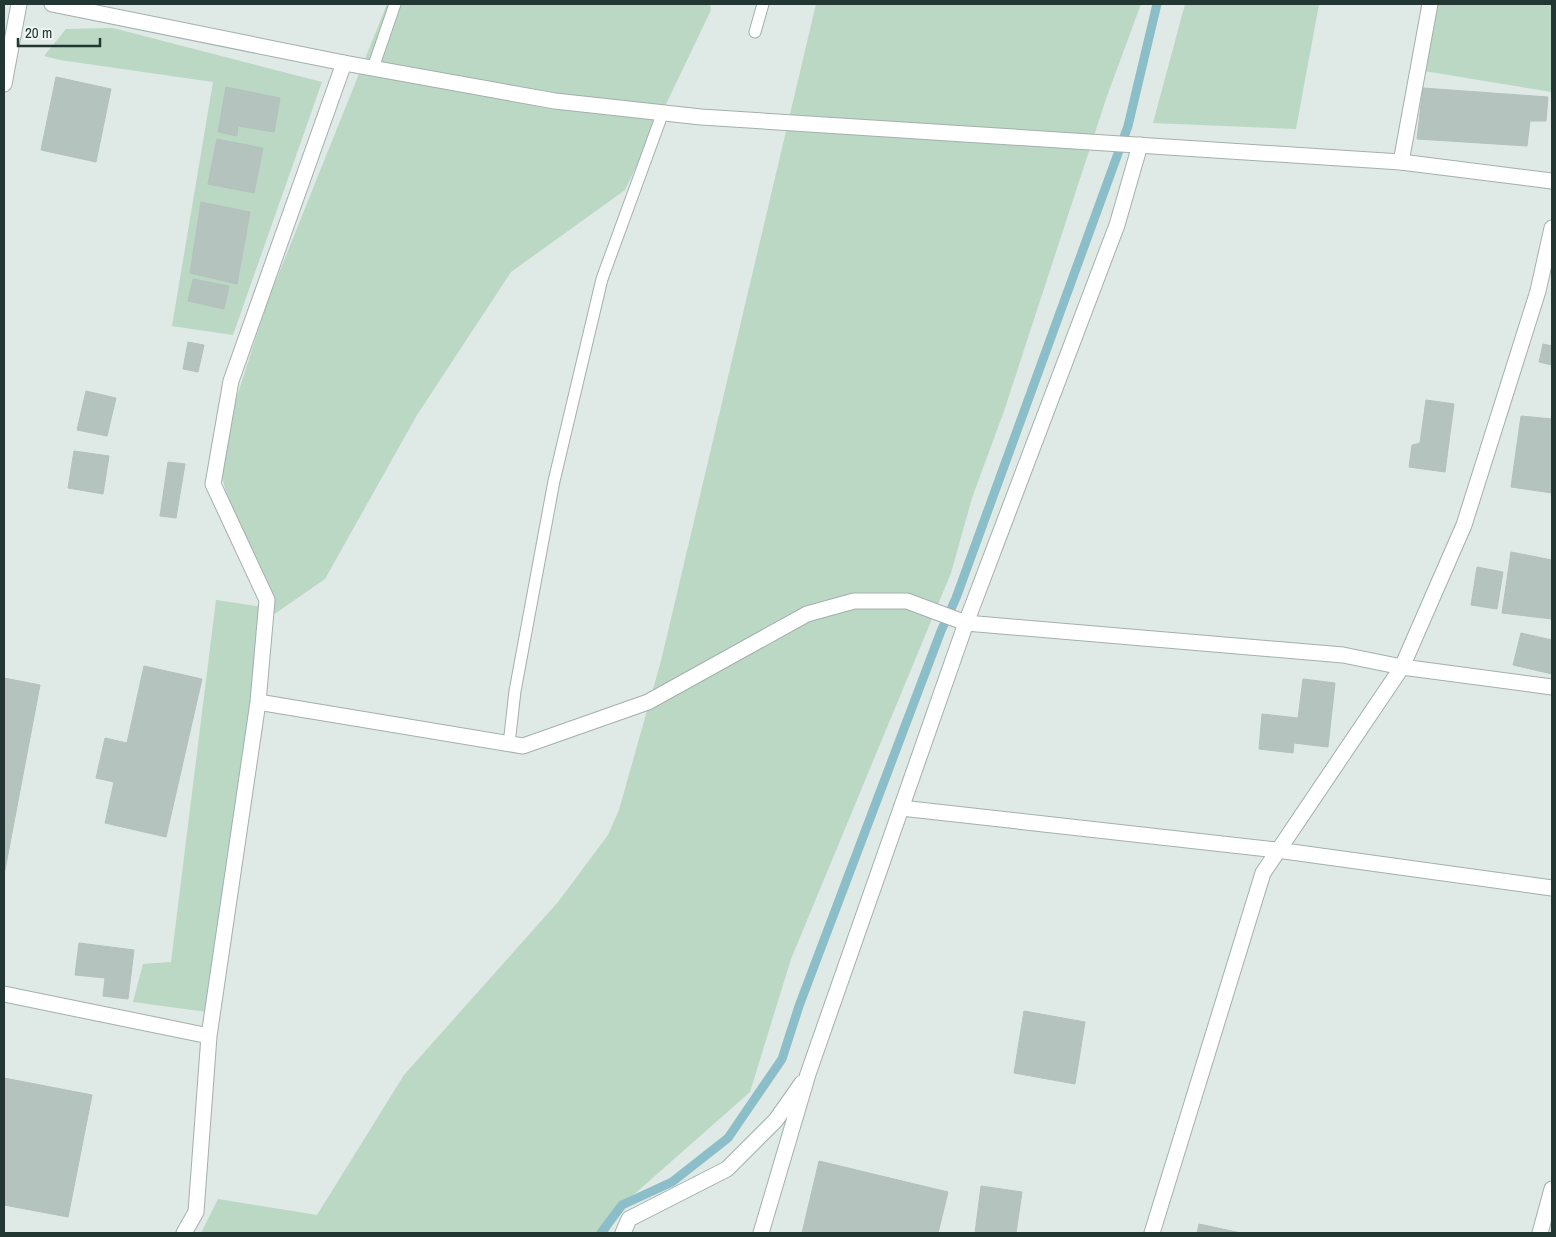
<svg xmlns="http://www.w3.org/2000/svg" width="1556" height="1237" font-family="'Archivo Narrow',sans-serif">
<rect width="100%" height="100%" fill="#dfe9e5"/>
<path fill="#bad8c3" d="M387 4H710L711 10 625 190 511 272 417 415 325 579 273 615 241 546 217 459 267 303Z
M816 4H1141L1107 96 1004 411 972 498 951 573 791 959 750 1092 622 1205 608 1233H201L218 1199 317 1215 404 1075 558 902 608 835 619 810 661 661Z
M1185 4H1319L1296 129 1153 123Z
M1435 4H1552V92L1418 70Z
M113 28 322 82 233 335 172 326 213 82 60 60 44 56 66 29Z
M216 600 262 607 254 697 207 1012 133 1002 143 964 171 962Z"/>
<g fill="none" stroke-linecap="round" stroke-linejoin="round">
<path stroke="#8cbec9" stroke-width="9" d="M601 1233 622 1205 672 1182 728 1138 782 1059 799 1006 941 631 956 598 1128 126 1157 4"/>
</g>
<path fill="#b5c3be" stroke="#b3c2bc" d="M56 77 111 89 96 162 41 150Z
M226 87 280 98 274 132 238 126 237 136 218 132Z
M1423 88 1548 97 1546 121H1530L1527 146 1417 139Z
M217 139 263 148 254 193 208 184Z
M201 202 250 212 237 284 190 273Z
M193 279 229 286 224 309 188 301Z
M188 342 204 345 198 372 183 369Z
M1543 344 1552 346V365L1539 362Z
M86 391 116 398 107 436 77 430Z
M1426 400 1454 404 1445 472 1409 467 1412 445 1420 443Z
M1521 416 1552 419V493L1511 487Z
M74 451 109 456 103 494 68 488Z
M168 462 185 464 176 518 160 516Z
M1511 552 1552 560V619L1502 613Z
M1477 567 1503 572 1497 609 1471 605Z
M1521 633 1552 640V674L1513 665Z
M144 666 202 679 166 837 105 823 114 782 96 778 105 738 127 743Z
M4 678 40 685 4 875Z
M1303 679 1335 683 1328 747 1294 743 1293 753 1259 749 1262 714 1298 718Z
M79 943 134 950 128 999 103 996 105 978 75 975Z
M1024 1011 1085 1022 1075 1084 1014 1073Z
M4 1078 92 1095 68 1217 4 1205Z
M819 1161 948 1192 938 1233H802Z
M981 1186 1022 1192 1016 1233H975Z
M1199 1224 1241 1233H1197Z"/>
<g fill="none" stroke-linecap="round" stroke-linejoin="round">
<g stroke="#a3b0ac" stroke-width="13">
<path id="service" d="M755 32 763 4
M373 68 395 4
M509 744 515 691 554 481 602 279 663 112"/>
</g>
<g stroke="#a3b0ac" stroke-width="17">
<path id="minor" d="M1401 162 1430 4
M258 702 523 746 648 702 807 614 854 601H907L966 623 1343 655 1402 667 1552 687
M901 808 1277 850 1552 888
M4 994 209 1036
M184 1233 196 1212 209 1036 258 702 267 600 213 484 231 381 344 63
M623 1233 629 1219 727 1169 776 1120 802 1083
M761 1233 808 1074 966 623 1117 225 1140 145
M1152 1233 1263 873 1402 667 1464 525 1538 291 1552 228
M1540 1233 1552 1189"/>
</g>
<g stroke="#a3b0ac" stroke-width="17">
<path id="tertiary" d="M52 4 344 63 555 101 701 117 1401 162 1552 181
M4 84 19 4"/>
</g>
<use href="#service" stroke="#fff" stroke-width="11"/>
<use href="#minor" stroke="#fff" stroke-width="15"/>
<use href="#tertiary" stroke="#fff" stroke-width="15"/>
</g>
<rect width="1556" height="1237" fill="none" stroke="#223732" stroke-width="10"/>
<path d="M18 38v8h82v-8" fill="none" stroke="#223732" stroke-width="2.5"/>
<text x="25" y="38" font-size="15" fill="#223732" stroke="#eff6f3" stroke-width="4" paint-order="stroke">20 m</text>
</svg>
